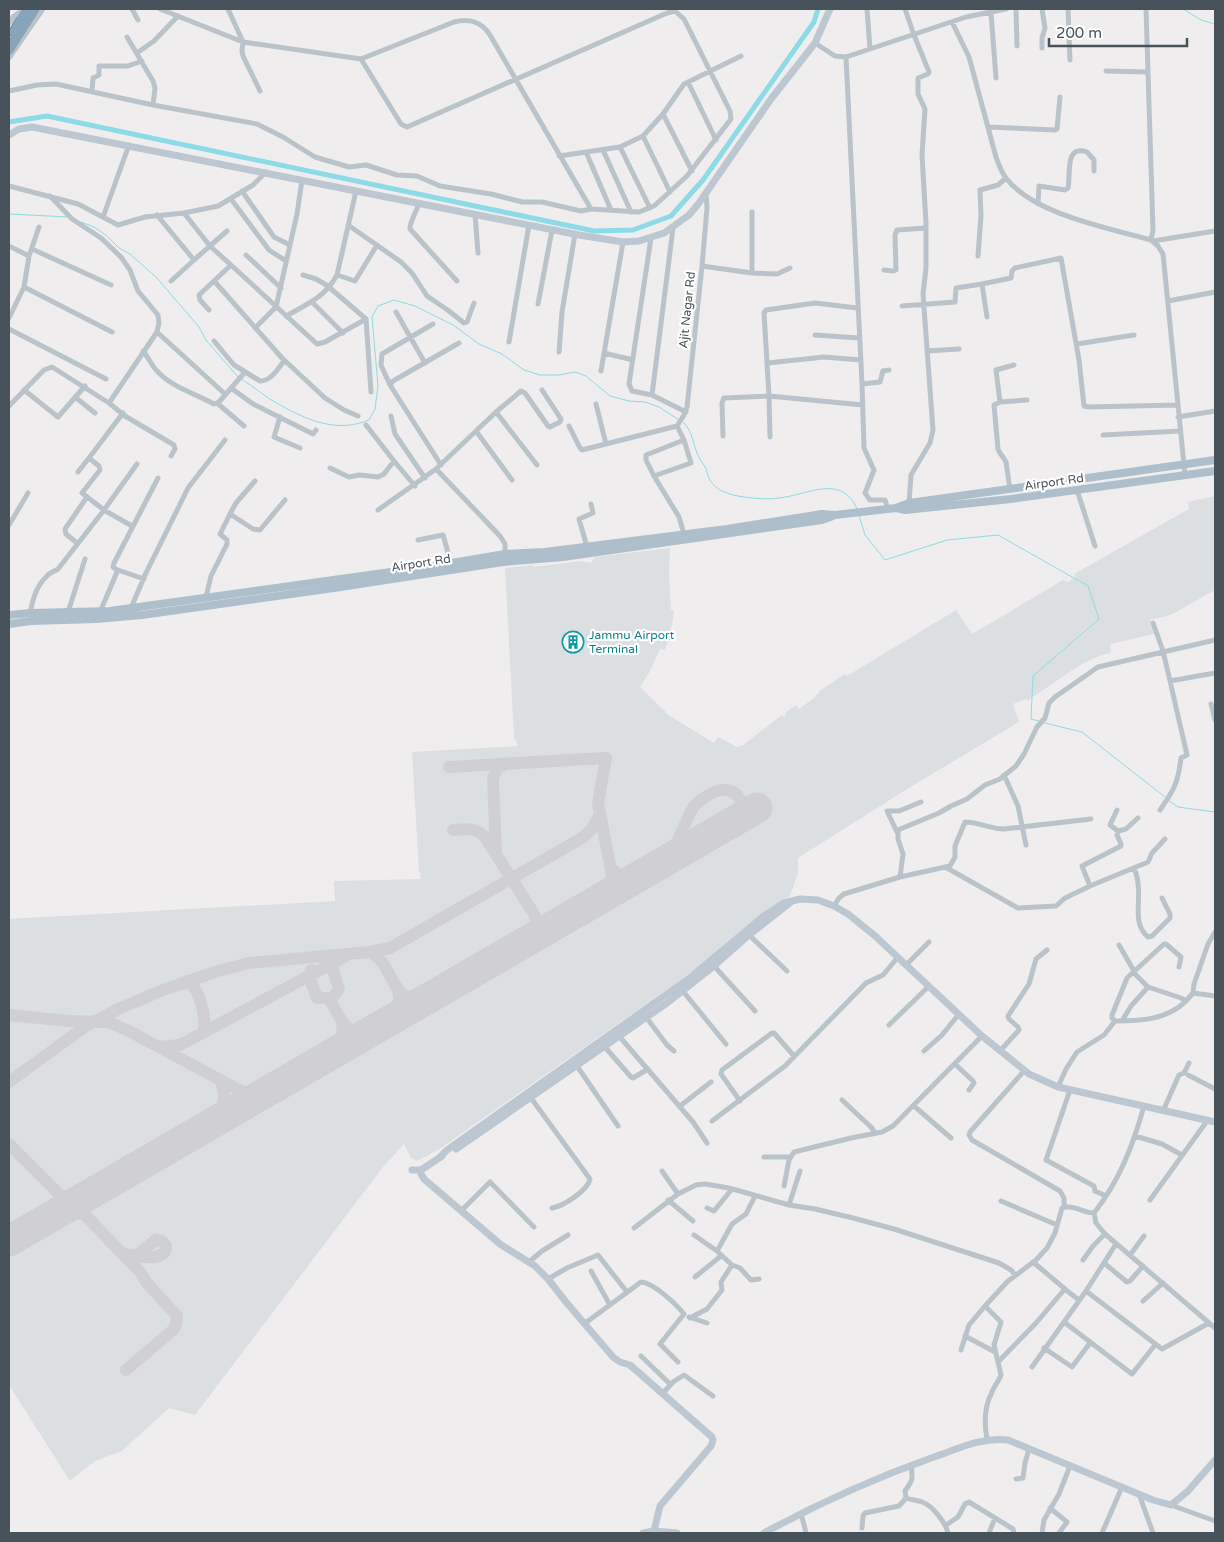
<svg xmlns="http://www.w3.org/2000/svg" width="1224" height="1542" font-family="'Varela Round',sans-serif">
<rect width="100%" height="100%" fill="#f0edee"/>
<path fill="#dcdfe2" d="M1215 496V590L1171 615 1150 620 1154 634 1110 644 1111 653 1099 656 1080 665 1027 701 1026 699 1013 704 1019 722 912 786 798 858V873L790 896 699 967 438 1150 417 1161 411 1158 404 1144 383 1167 195 1415 169 1408 122 1451 95 1461 70 1481 9 1385V919L335 901 334 881 421 879 420 872H419L412 752 518 746 514 737 505 568 533 565V567L581 561 591 563 595 557 670 548 669 572 671 610 674 611 672 625 665 650 660 649 650 671 640 687 670 716 714 743 718 737 737 747 743 745 782 715 784 717 786 715 785 713 796 705 799 709 815 697 821 690 845 674 847 676 956 610 972 634 1063 580 1068 582 1076 576 1074 574 1189 509 1188 502Z"/>
<g fill="none" stroke-linecap="round" stroke-linejoin="round">
<path stroke="#8ddbe6" stroke-width="1" d="M1183 9 1201 20 1215 24
M9 214 68 217
M81 222 94 227 107 236 119 248 130 254 156 277 199 327 206 340 238 377
M241 379C255 387 266 398 280 405 309 421 337 433 369 420L375 409 378 386 372 317 378 306 394 300 415 306 453 325 479 344 502 354 524 370 540 375H559L575 372 586 376 610 396 629 401 645 402 659 407 679 420
M683 422C692 430 693 443 697 453 699 458 702 462 705 467 707 470 707 474 709 478 713 488 723 492 733 495 747 498 765 500 779 498 807 495 842 473 857 509
M859 515 865 535 885 560 947 540 998 535 1088 586 1099 619 1033 676 1031 719 1039 721
M1045 723 1082 732 1165 797
M1168 800 1178 807 1215 812"/>
<path stroke="#8ddbe6" stroke-width="5" d="M9 122 47 116 594 231 633 230 671 216 703 180 814 22 818 9"/>
<path stroke="#d0d0d3" stroke-width="12" d="M449 767 606 758 598 803 612 875 609 886 603 897
M453 830C465 829 476 827 485 837L534 914 537 923 535 936
M496 854 493 778 497 769 504 764
M667 860 672 853 692 809C697 801 715 789 725 790 741 791 746 808 741 820L731 828 703 839
M612 869 622 878 630 881
M369 952 390 948 582 838 593 828 600 813
M311 970 309 976 317 998C320 998 325 997 328 999 331 1001 333 1006 335 1009 344 1026 347 1032 368 1033
M187 981C200 987 207 1020 203 1033
M330 1001 339 989 331 964
M9 1015 68 1021 109 1022 131 1032 237 1089 249 1094 259 1096
M393 1018C398 1009 401 1001 398 991
M158 1047 180 1045 346 956
M337 1051 343 1038 342 1023
M221 1081 224 1095 221 1118
M9 1082 86 1026 116 1010 163 990 218 971 249 963 369 952C395 963 388 1000 422 1001
M9 1144 62 1197 64 1203 63 1209
M64 1209 85 1215 140 1272 147 1283 177 1316 176 1324 174 1329 126 1370
M85 1215 83 1203 89 1194
M122 1253 136 1256C147 1257 156 1260 165 1252L166 1246 162 1241 156 1240 136 1256"/>
<path stroke="#d0d0d3" stroke-width="31" d="M9 1241 757 808"/>
<g stroke="#738fa6" stroke-width="11">
<path id="highway" d="M14 32 27 9
M9 50 35 9"/>
</g>
<path stroke="#bac3ca" stroke-width="5" d="M132 9 138 20
M160 9 243 42 228 9
M867 9 870 49
M905 9 914 35 929 72 928 74 918 78V94L925 109 922 155 926 223V268L923 294 933 430 930 443 911 475 909 503
M1016 9 1017 46
M1068 9 1070 60
M1146 9 1153 230 1151 240
M991 13 996 78
M952 22 969 57 996 157C999 164 1001 172 1006 178 1033 214 1108 228 1151 240L1158 246 1163 254 1185 475
M9 23 13 17 24 9
M127 37 153 81 155 88 153 105
M815 43 835 56 846 57 966 17 1006 9
M1042 48V38L1045 28 1042 9
M137 53 154 41 178 16
M846 57 862 384
M9 58 43 9
M1106 71 1148 72
M688 82 716 140
M9 91 37 85 56 84 153 105 257 124 283 137 315 157 349 167 366 165 397 175 417 176 440 186 491 194 522 202H542L581 211 591 209 639 212 654 206 687 176 731 119 730 111 684 19 675 11 667 13 407 127 401 124 361 59
M260 91 243 56 242 51 243 42 361 59 454 22C469 18 482 22 490 35L591 209
M92 92 93 78 99 75V66H128L142 61
M663 114 692 171
M988 127 1055 130 1057 129 1060 97
M643 136 670 192
M620 147 650 208
M603 150 631 212
M586 152 611 210
M559 156 620 147 643 136 663 114 684 84 741 56
M9 186 78 204 118 225 145 217 184 213 218 206 253 185 266 172
M242 191 274 237 290 245
M231 199 269 250 286 261
M419 203C417 211 409 223 410 229L457 281
M1038 204 1039 186 1065 190 1068 188C1071 175 1064 144 1087 152L1094 160V171
M184 213 210 246 231 265 199 295 200 300 209 310
M475 214 478 253
M157 215 194 260 171 281
M103 217 129 145
M348 225 401 262 412 273 427 296 449 311 464 323 467 322 474 303
M673 228 652 395 686 412
M651 238 629 384 632 391 652 395
M1153 241 1215 231
M9 246 29 256
M32 249 111 285
M246 255 281 288
M978 256 981 216 980 190 998 185 1006 178
M194 260 227 231
M231 265 317 344 325 342 366 319 330 288
M702 266 752 273V212
M884 270 893 271 896 270 895 235 897 230 926 228
M752 273 777 274 790 268
M303 275 316 279 330 287
M337 275 355 281 377 245
M215 282 282 358 325 398 344 410 358 416
M24 287 112 332
M1168 301 1215 292
M312 302 343 333
M538 304 552 230
M902 306 955 302 956 288 982 284
M396 312 425 363
M286 316C308 304 325 297 337 275L356 191
M987 317 982 284 1011 278 1012 271 1015 268 1061 258 1079 360 1084 406 1089 407 1177 405
M9 318 24 287 29 256 39 227
M366 319 371 392
M255 328 276 307 297 214 302 180
M9 329 106 379
M157 332 225 394
M815 335 859 338
M214 341 234 365 260 381C271 381 278 369 284 361
M509 342 529 225
M1077 344 1134 335
M143 351C149 358 152 367 159 373 174 388 196 394 214 404L219 402 245 372
M927 351 959 349
M559 352 562 312 575 234
M604 353 633 360
M768 363 824 357 861 360
M601 371 623 242
M390 385 381 365 382 354 433 324
M231 388 253 404 313 434 316 430
M24 390 58 417 85 386
M75 397 95 413
M1000 402 996 370 1014 365
M109 403 125 416 174 445 175 449 171 456
M217 403 244 426
M596 404 606 444
M9 406 44 370 52 367 109 403 153 338 157 332 159 323 158 315 138 291 130 270 121 257 101 238 72 219 50 196
M496 412 537 465
M391 416 395 434 425 478
M280 417 274 437 300 448
M1178 417 1215 411
M366 425 394 461
M569 426 580 448 582 450 677 426
M677 426 684 415 687 407 702 266 707 208 706 194
M677 426 684 440 691 463 654 476 679 517 684 534
M476 431 512 480
M1103 435 1180 431
M723 436 722 403 724 398 769 396 764 313 766 310 815 303 857 308
M770 437 769 396 863 405
M89 458 123 413
M441 465 390 385 393 381 459 343
M330 468 349 477 359 475 378 477 384 474 394 461 415 486
M78 472 89 458 99 466 100 470 82 493 104 510 132 526
M654 476 646 460V455L684 440
M255 481 236 503 230 514 253 529 260 530 285 500
M1010 489 1006 462C1004 457 1000 455 998 449L994 405 1000 402 1027 400
M1077 490 1095 546
M888 509 885 500H870L865 493 874 470 864 448 862 384 880 382 883 371 889 370
M378 510 436 469
M9 525 28 493
M418 540 443 535 451 563
M77 543 66 534 65 529 87 497
M587 547 579 519 593 513 591 504
M505 554V544L500 536 436 469 496 412 521 391 525 393 548 426 550 427 560 422 561 419 542 390
M118 570 144 579
M206 597 211 576 227 544V540L220 534 230 514
M131 608 145 575 188 488 225 440
M68 612 85 559
M100 612 117 572V570L113 567 114 563 158 478
M30 613C33 599 36 586 47 576 50 572 54 572 58 569L104 510 137 464
M1153 623 1163 651 1170 681
M1211 704 1215 720
M1004 775 1018 806 1026 845
M1117 810 1110 825 1118 831 1126 829 1138 818
M1160 810C1174 790 1178 783 1181 758L1187 755 1170 681 1215 673
M1091 819 1004 829C990 829 978 822 965 822L955 846V857L950 866 900 877 903 854 898 839V830L939 813 951 806 967 799 985 785 1000 779 1016 766 1024 754 1037 727 1045 718 1049 703 1055 697 1098 667 1215 640
M1118 831 1117 835 1121 844V846L1082 866 1090 886 1148 862 1152 853 1165 839
M897 832 887 811H899L921 802
M947 868 1018 908 1056 906 1065 898 1090 886
M1134 868C1136 873 1138 879 1138 884 1141 901 1132 924 1148 937L1152 936 1170 918V914L1162 898
M834 906 839 898 844 894 900 877
M749 935 787 971
M1119 945 1134 971
M906 965 929 942
M714 966 755 1011
M682 990 726 1044
M1193 993 1215 996
M1186 1001 1193 993 1194 984 1208 944 1215 932
M646 1017 667 1045 674 1051
M1115 1021 1112 1018V1015L1127 978 1164 944H1166L1181 957 1179 967
M1115 1021C1140 1021 1167 1020 1186 1001L1181 998 1148 987
M1122 1021 1131 1006 1148 987 1133 972
M889 1025 928 987
M619 1036 693 1122 707 1143
M604 1046 631 1077 633 1078 648 1069
M924 1051 942 1035 959 1014
M1000 1051 1019 1030 1018 1027 1009 1019 1008 1016 1029 984 1036 959 1047 950
M955 1064 973 1081 974 1083 969 1090
M577 1066 618 1126
M1024 1071 970 1132 969 1135 972 1140 1060 1191 1064 1198V1207
M1188 1075 1215 1089
M1058 1087 1066 1069 1077 1052 1104 1035 1115 1021
M1070 1090 1046 1160 1094 1186 1095 1191 1106 1196
M531 1098 590 1179C588 1190 564 1206 552 1208
M842 1100 871 1127 875 1133
M740 1101 721 1074 722 1070 772 1033H774L794 1056
M680 1106 711 1082
M914 1106 951 1138
M1144 1106C1133 1145 1120 1180 1094 1213L1096 1223 1105 1234 1215 1328
M1163 1111 1179 1075 1184 1073 1189 1063
M712 1121 785 1066 866 983 883 975 898 957
M1135 1136 1162 1144 1182 1155
M764 1157H791
M662 1171 678 1194
M784 1186 789 1160 794 1152 851 1138 882 1132 893 1126 982 1036
M668 1200 693 1221
M1150 1200 1207 1121
M1001 1201 1057 1225
M789 1205 800 1171
M707 1208 714 1211 732 1189
M461 1211 490 1182 534 1227
M634 1228 678 1194 696 1185 705 1184 729 1188 789 1205 815 1209 853 1218 894 1229 999 1263 1011 1270 1015 1275
M694 1235 717 1251
M1130 1255 1144 1236
M1083 1260 1093 1246 1105 1234
M529 1262 542 1251 568 1235
M1033 1262 1065 1289
M1104 1263 1127 1282 1130 1281 1143 1266
M732 1265 740 1268 751 1280 759 1279
M591 1271 610 1305
M695 1277 721 1256
M548 1279 567 1268 598 1255 627 1292
M1086 1291 1162 1349 1209 1323
M1143 1301 1163 1283
M985 1306 1001 1322 994 1345 1001 1375C999 1381 994 1386 992 1392 984 1407 984 1423 987 1439
M689 1317 707 1323
M690 1318 707 1309 722 1290 721 1282 732 1265 717 1251 732 1224 746 1214 755 1196
M1064 1322 1132 1374 1155 1345
M584 1324 641 1282C654 1283 676 1304 684 1314L660 1344 678 1362
M965 1336 995 1352
M1044 1348 1072 1367 1090 1343
M961 1350 969 1325 985 1306 1008 1281 1036 1260 1047 1248 1055 1233 1062 1208C1073 1204 1083 1213 1094 1213
M641 1356 670 1384
M998 1362 1036 1323 1064 1290H1066L1079 1300
M1032 1367 1086 1291 1116 1244
M663 1393 673 1382 684 1375 713 1396
M911 1465C913 1479 913 1480 905 1491L906 1498C911 1500 917 1500 922 1502 933 1506 945 1522 948 1533
M1016 1479 1023 1478 1025 1463 1029 1449
M1139 1494 1153 1533
M1171 1505 1215 1521
M1050 1508 1067 1522 1059 1533
M801 1513 806 1533
M946 1525 958 1517 965 1504 969 1502 1013 1529 1014 1533
M862 1528 863 1516 865 1513 899 1506 906 1498
M989 1533 995 1518
M1042 1533 1044 1520 1059 1494 1070 1466
M1102 1533 1122 1487"/>
<path stroke="#bcc7d1" stroke-width="7" d="M9 135 19 129 32 127 579 235 623 242 639 241 664 233 689 215 699 203 771 99 815 43 830 9
M456 1149 667 1003 714 966 749 935 791 902
M439 1158 447 1150 691 977 764 916 784 903 800 899 818 900 834 906 848 914 874 935 982 1036 1029 1074 1058 1087 1215 1122
M412 1170H421L442 1156
M421 1170V1174L424 1179 500 1244 535 1266 548 1279 566 1302 613 1357 620 1362 630 1365 712 1437 713 1440 711 1446 660 1506 654 1531
M643 1533 654 1531 677 1533
M764 1533C819 1503 875 1478 934 1457 960 1448 981 1437 1008 1440L1153 1500 1171 1505 1188 1491 1215 1460"/>
<path stroke="#aebfcb" stroke-width="8" d="M896 508 905 510 1011 499 1215 471
M9 615 30 613 110 611 434 566 505 554 545 552 727 529 822 514 835 515 896 508 909 503 1215 460
M9 624 31 621 97 619 142 615 334 588 503 562 563 557 822 520 833 516"/>
<use href="#highway" stroke="#88a4ba" stroke-width="9"/>
</g>
<defs>
<g id="building-ring" transform="scale(1.125)"><circle r="9.5" fill="#fff" stroke="#0f9aa8" stroke-width="1.5"/><path d="M-4-6H4V6H1V3H-1V6H-4ZM-2.5-4.3h1.7v1.8h-1.7ZM.8-4.3h1.7v1.8H.8ZM-2.5-1h1.7V.8h-1.7ZM.8-1h1.7V.8H.8Z" fill="#0f9aa8"/></g>
</defs>
<g fill-rule="evenodd">
<use href="#building-ring" x="573" y="642"/>
</g>
<g text-anchor="middle" stroke-width="4.5" stroke-linejoin="round" paint-order="stroke">
<g font-size="12" fill="#47525a" stroke="#fff">
<text transform="translate(687 310) rotate(-84)" y="4">Ajit Nagar Rd</text>
<text transform="translate(1054 482) rotate(-8)" y="4">Airport Rd</text>
<text transform="translate(421 563) rotate(-9)" y="4">Airport Rd</text>
</g>
<g font-size="12" fill="#0d838f" stroke="#fff" text-anchor="start">
<text x="589" y="639">Jammu Airport<tspan x="589" dy="14">Terminal</tspan></text>
</g>
</g>
<rect width="1224" height="1542" fill="none" stroke="#47525a" stroke-width="20"/>
<path d="M1049 38v8h138v-8" fill="none" stroke="#47525a" stroke-width="2.5"/>
<text x="1056" y="38" font-size="15" fill="#47525a" stroke="#ffffff" stroke-width="4" paint-order="stroke">200 m</text>
</svg>
